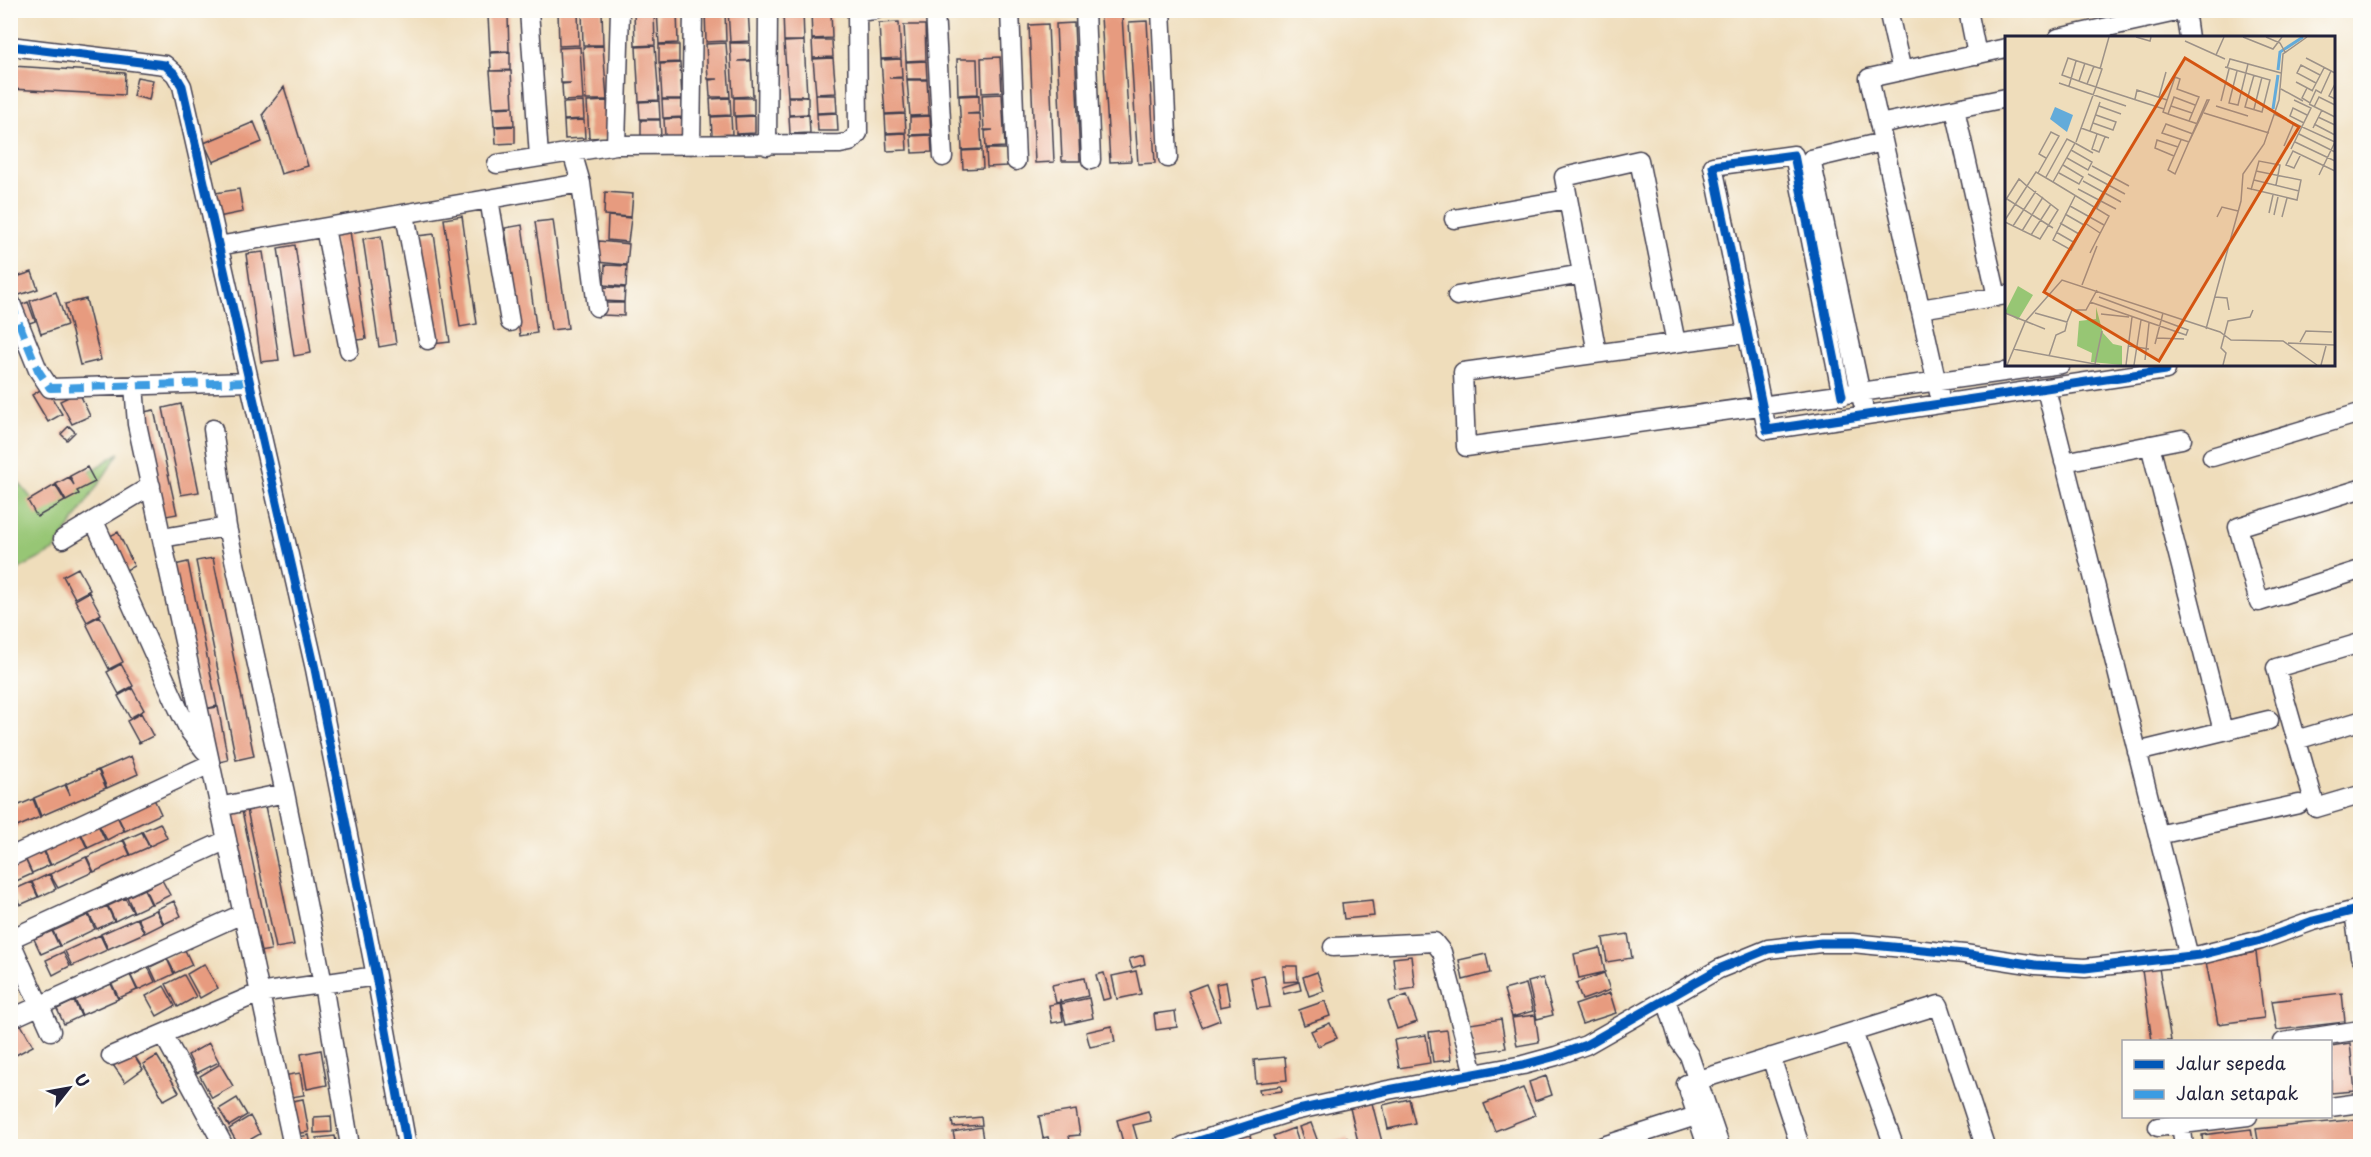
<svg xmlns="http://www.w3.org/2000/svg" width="2371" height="1157" font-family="'Playpen Sans',sans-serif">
<rect width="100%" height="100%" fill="#fdfcf7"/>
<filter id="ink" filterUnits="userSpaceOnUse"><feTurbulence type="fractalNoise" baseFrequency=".0167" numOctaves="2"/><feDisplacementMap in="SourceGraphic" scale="12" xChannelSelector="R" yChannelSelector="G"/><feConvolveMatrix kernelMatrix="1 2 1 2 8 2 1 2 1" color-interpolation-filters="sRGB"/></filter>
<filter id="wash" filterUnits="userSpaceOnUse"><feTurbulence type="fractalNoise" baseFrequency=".008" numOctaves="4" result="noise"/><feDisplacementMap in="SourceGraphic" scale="24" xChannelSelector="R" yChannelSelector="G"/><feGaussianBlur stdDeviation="1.35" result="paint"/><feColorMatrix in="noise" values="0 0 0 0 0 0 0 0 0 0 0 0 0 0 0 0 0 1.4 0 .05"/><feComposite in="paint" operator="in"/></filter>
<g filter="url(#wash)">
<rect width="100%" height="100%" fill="#efddbb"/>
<path fill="#97c674" stroke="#5c7458" stroke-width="1.5" d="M119 453 54 551 11 573 10 472 37 505Z"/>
<g id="blocks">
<path fill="#e79b7f" d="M558 10H578L579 45 559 46Z
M582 10H602L603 45H583Z
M634 10H654L655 45 635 46Z
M657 10H677L678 43 659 44Z
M705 10H725L726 41 706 42Z
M728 10H748L750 41 730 42Z
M783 10H803L804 41H784Z
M811 10H831L832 38 812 39Z
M508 15 509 51 490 52 488 16Z
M1122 15 1131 161 1110 162 1101 16Z
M1147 21 1155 163 1138 164 1129 22Z
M899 22 901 58 881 59 879 23Z
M1074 23 1080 161H1062L1056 24Z
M1048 24 1054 162 1035 163 1029 25Z
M904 25H925L926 60 906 61Z
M812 40H832L833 57 813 58Z
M804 41 807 96H788L784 42Z
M726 43 730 97H710L709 80 718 79H708L706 44Z
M730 43H750V60L738 61H751L753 96 733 97Z
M659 45H679V62L659 63Z
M603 46 607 100H586L583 47Z
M655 46 659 100 639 101 636 47Z
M580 47 583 100 563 101 562 84 571 83H561L559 48Z
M510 52V70L491 71 490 53Z
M1000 57 1002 92 982 93 981 58Z
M833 58 836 93 816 94 813 59Z
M901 59 902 77 889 78H902L905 113 885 114 881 60Z
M957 59H977L978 94 958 95Z
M926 61 927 79H907L906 62Z
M680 63 682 99H662L660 64Z
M12 66 125 73 124 95 11 89Z
M490 71H511L513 106 493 107Z
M137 77 153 80 149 100 133 96Z
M907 80H927L929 115 910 116Z
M284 87 308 166 281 174 263 114Z
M1002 94 1005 147 986 148 985 131 993 130H984L982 95Z
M816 95H836L837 112 817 113Z
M979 95V113L967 114H980L982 149 962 150 959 96Z
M788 97H808V114L789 115Z
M730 98 731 115 711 116 710 99Z
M734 98H754V115L734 116Z
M662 100H682L683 117 663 118Z
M607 101 609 137 589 138 587 102Z
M659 101 660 119H640L639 102Z
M583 102 584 119 564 120 563 103Z
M513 107 514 125 494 126 493 108Z
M837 113 838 131H818L817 114Z
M905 114 906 132 886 133 885 115Z
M809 115 810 133 790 134 789 116Z
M731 116 732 134 712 135 711 117Z
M755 116V133L736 134 735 117Z
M930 116 931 134 910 135V117Z
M684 118V136H665L664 119Z
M584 120 585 138 565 139 564 121Z
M641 120H660L661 137 641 138Z
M254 122 262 142 213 162 204 143Z
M515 126V143L496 144 495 127Z
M906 133 907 150 887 151 886 134Z
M931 135 932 152 912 153 911 136Z
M986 149H1006L1007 166 987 167Z
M982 150 983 168 963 169 962 151Z
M239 189 243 212 213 218 209 194Z
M605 192 633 194 631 217 604 215Z
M462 216 477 324 460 327 444 219Z
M608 216 631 218 628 242 607 240Z
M553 220 568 328 551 330 535 222Z
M522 225 537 333 520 336 505 228Z
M10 231 17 248 10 251Z
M350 231 366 339 348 341 333 233Z
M434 234 450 342 432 344 417 236Z
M381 236 396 344 379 347 363 239Z
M599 241 629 244 627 265 597 262Z
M295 245 311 353 294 356 278 248Z
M263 252 279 360 261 362 246 254Z
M605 265 627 266 626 287 604 285Z
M32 272 38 289 10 298V279Z
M604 287 625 288 624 302 603 301Z
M56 292 67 325 41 334 30 301Z
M86 299 101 360 80 365 65 304Z
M28 302 35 321 27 324 21 305Z
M604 303H624V316L603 315Z
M45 387 62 414 48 422 32 395Z
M79 392 90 416 72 424 60 401Z
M181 404 199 492 181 495 163 408Z
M154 410 177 514 161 517 139 413Z
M69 426 75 432 67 440 61 434Z
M87 467 95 482 77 491 79 494 66 501 56 484 69 477 74 485 70 476Z
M55 485 65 501 37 517 28 501Z
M118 532 134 566 120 573 104 539Z
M213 558 254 756 236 760 196 561Z
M188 562 217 706 205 709 218 707 228 760 211 764 170 566Z
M78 568 90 590 75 598 63 576Z
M89 592 101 614 87 622 75 600Z
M100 616 123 662 109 669 86 623Z
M121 664 133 686 119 694 107 672Z
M132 688 144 710 130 718 118 696Z
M141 713 153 736 139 743 127 721Z
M131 756 138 774 107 788 99 770Z
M98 770 106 788 41 816 34 798 65 785 70 795 66 784Z
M33 799 40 817 10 830V809Z
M154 799 161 814 125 831 118 817Z
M264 801 294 945 276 948 246 805Z
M241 806 271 950 253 953 224 809Z
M117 816 124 831 107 840 99 825Z
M160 823 167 838 150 846 142 831Z
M98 825 105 840 88 848 81 833Z
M142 832 149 847 131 855 124 840Z
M80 833 87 848 51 865 44 850Z
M123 840 130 855 94 872 87 857Z
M43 850 50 865 32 873 25 858Z
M86 857 93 872 58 888 50 874Z
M25 859 32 874 14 882 10 874V865Z
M49 874 56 889 39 897 32 882Z
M162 880 170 895 152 904 145 889Z
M31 882 38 897 20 905 13 890Z
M144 889 151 904 134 912 127 897Z
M125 898 133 912 115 921 108 906Z
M1372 900 1374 916 1344 919 1342 903Z
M174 901 181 916 164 924 157 909Z
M107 906 114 921 97 929 89 914Z
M156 910 163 924 145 933 138 918Z
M88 915 95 929 60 946 53 931Z
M137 918 144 933 108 949 101 934Z
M52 931 59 946 41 954 34 939Z
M1628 934 1632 958 1607 962 1603 938Z
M100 935 107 950 72 966 65 951Z
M1600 948 1605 972 1579 978 1574 954Z
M185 950 192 965 175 973 167 958Z
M63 952 70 966 53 975 46 960Z
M2256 952 2264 1018 2218 1024 2206 962Z
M1486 954 1490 973 1463 980 1459 960Z
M1143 955 1145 964 1132 968 1129 959Z
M1411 956 1415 988 1397 991 1393 958Z
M167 959 174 974 157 982 150 967Z
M204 964 218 988 200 998 187 974Z
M1283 966H1297L1298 981 1284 982Z
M148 967 155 982 138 990 131 976Z
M2159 968 2171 1041H2152L2142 970Z
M1136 971 1141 994 1117 999 1112 976Z
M1317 972 1324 991 1309 996 1303 977Z
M1104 973 1111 998 1103 1000 1096 975Z
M1604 973 1610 990 1582 1000 1576 983Z
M130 975 137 990 119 998 112 984Z
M184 975 196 997 178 1007 166 984Z
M1264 975 1270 1007 1257 1009 1251 978Z
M1084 978 1088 996 1061 1002 1060 999V1002L1056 1003 1052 985Z
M1543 978 1553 1015 1537 1019 1528 982Z
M1226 982 1230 1005 1220 1007 1216 984Z
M1299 982 1301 990 1284 994 1282 987Z
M111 984 118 999 82 1015 75 1000Z
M1206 984 1220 1020 1202 1027 1188 991Z
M1526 984 1533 1011 1512 1017 1504 990Z
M164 986 175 1006 157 1016 146 996Z
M1610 993 1616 1013 1582 1024 1575 1005Z
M2342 993 2345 1022 2277 1030 2272 1001Z
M1407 995 1417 1022 1397 1029 1388 1002Z
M1089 998 1093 1018 1066 1024 1061 1004Z
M74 1001 81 1016 64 1024 57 1009Z
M1325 1001 1330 1016 1304 1025 1299 1010Z
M1060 1003 1063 1021 1052 1023 1049 1005Z
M1175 1011 1177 1027 1156 1030 1154 1014Z
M1535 1015 1539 1042 1517 1046 1512 1018Z
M1501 1019 1506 1048 1475 1053 1470 1024Z
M19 1021 33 1046 14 1056 10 1051V1025Z
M1330 1023 1337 1038 1318 1046 1311 1031Z
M1112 1026 1115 1042 1090 1047 1086 1032Z
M1447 1030 1451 1060 1433 1062 1429 1032Z
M1426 1035 1430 1063 1399 1068 1394 1040Z
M209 1043 219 1062 197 1073 188 1055Z
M2350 1043 2355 1091 2331 1093V1046Z
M321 1050 327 1085 307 1089 301 1054Z
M132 1052 143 1069 125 1082 113 1065Z
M157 1056 179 1092 164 1100 143 1064Z
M1285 1057 1287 1080 1256 1083 1254 1060Z
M220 1064 233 1086 212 1098 200 1076Z
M300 1073 304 1095 286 1098 282 1076Z
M1546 1076 1552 1095 1535 1101 1529 1082Z
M1281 1086 1282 1091 1260 1094 1259 1089Z
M1523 1088 1535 1115 1495 1131 1484 1104Z
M237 1098 247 1115 229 1126 219 1109Z
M303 1099 309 1132 294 1134 287 1102Z
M1409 1099 1415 1123 1388 1129 1383 1105Z
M1372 1103 1383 1146H1359L1350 1108Z
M1076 1110 1080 1135 1069 1136 1071 1146H1050L1048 1137 1043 1138 1039 1116Z
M1148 1111 1151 1121 1133 1125 1139 1146H1124L1117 1120Z
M250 1116 260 1134 239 1146 229 1129Z
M331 1116 332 1132 314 1133V1117Z
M981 1117 982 1125 953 1127 952 1120Z
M2360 1119V1146H2259L2256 1129Z
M1311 1123 1318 1142 1306 1146 1299 1127Z
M981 1127 984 1146H956L953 1132Z
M1294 1128 1300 1146H1277L1273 1136Z
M2251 1129 2254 1146H2203L2202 1135Z
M309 1135 311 1146H296L294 1138Z
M1250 1135 1252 1146H1230L1228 1140Z
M335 1136 337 1146H318L317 1138Z
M1347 1138 1350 1146H1322Z"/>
</g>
</g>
<g filter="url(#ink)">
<use href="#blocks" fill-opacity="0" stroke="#413e4e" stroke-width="1.5"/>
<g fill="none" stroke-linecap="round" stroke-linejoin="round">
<g stroke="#413e4e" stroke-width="21">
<path id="minor" d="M529 10 539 157
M935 10 943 157
M1010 10 1016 161
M1085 10 1091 160
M1161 10 1168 158
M1888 10 1902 71
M1968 10 1977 55
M2185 10 2189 38
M857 12 875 10
M2058 38 2185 10
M10 46 165 65 175 74 182 86 315 669 376 976 407 1146
M1955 109 1997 297
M1879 124 2006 98
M616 145 620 10
M691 145 693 10
M767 146 768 10
M572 152 581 183 597 307
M497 164 616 145 840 144 850 142 858 133 857 10
M489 199 510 322
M405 214 428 340
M1454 219 1568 199
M325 228 349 350
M218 246 581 183
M1457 296 1582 274
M10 301 38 370 50 388 249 382
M1920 309 2006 295
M1747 333 1463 372 1466 447 2061 364
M1597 353 1564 177 1639 160 1676 343
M134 385 137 424 293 1146
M2046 389 2189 957
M1939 393 1869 78 2006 48
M1842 396 1794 155 1713 166 1767 430 2166 370 2165 364
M1863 404 1811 159 1883 142
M213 429 227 527 285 793 323 984 350 1146
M2150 445 2223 731
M2212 457 2360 413
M2064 462 2182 439
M2360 489 2238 527 2259 602 2360 570
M94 521 178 708 190 732 205 751
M162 538 227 527
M63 539 151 486
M2360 643 2276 668 2316 808 2360 795
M2296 740 2360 721
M2137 752 2269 720
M219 807 285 793
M2158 835 2299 804
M10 857 210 764
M2354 911 2360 956
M10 939 227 840
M10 940 51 1031
M1333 947 1434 942 1442 952 1474 1074
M1666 999 1679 1041 1689 1055 1720 1146
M10 1019 242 914
M1853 1032 1894 1146
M163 1034 224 1146
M2283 1042 2360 1030
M111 1056 259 993 376 976
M1771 1057 1800 1146
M1686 1084 1939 1005 1985 1146
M1689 1092 1707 1146
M2330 1107 2360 1103
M2181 1124 2184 1146
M2158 1127 2248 1116
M1183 1146 1294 1111 1388 1090 1523 1065 1556 1056 1586 1045 1719 969 1768 949 1821 943H1852L1964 954 2035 965 2085 968 2200 955 2261 940 2313 921 2360 909
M1603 1146 1696 1116"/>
</g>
<use href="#minor" stroke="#fff" stroke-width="18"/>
<path stroke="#3c9ce2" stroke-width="8" stroke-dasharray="15 8" stroke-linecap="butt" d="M10 301 38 370 50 388 249 382"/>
<g stroke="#fdfcf7" stroke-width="13">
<path id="cycleway" d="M10 46 165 65 175 74 182 86 315 669 376 976 407 1146
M1842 396 1794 155 1713 166 1767 430 2166 370 2165 364
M1183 1146 1294 1111 1388 1090 1523 1065 1556 1056 1586 1045 1719 969 1768 949 1821 943H1852L1964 954 2035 965 2085 968 2200 955 2261 940 2313 921 2360 909"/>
</g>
<use href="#cycleway" stroke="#0057b8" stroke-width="9"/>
</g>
</g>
<g transform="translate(2005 36)">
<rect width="330" height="330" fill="#efddbb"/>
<path d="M13 250 28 259 13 284 0 276ZM91 271 98 297 108 308 117 310V329L86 326 87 317 72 310 74 285 91 283Z" fill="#97c674"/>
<path d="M50 71 68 79 62 96 45 83Z" fill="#63abda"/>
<path fill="none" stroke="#63abda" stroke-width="3" d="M273 34 275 16 298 1M268 73 273 39"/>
<path fill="none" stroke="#9d9288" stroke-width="1.5" d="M131 1 145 5 146 1M238 1 268 13 277 1M261 1 275 7 280 16M180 5 220 23M211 19 219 1M301 22 330 37M220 31 265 44 257 76 240 71 249 39M222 32 225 23 276 37M95 33 104 1M232 35 224 67 233 69 243 28M74 45 80 27M291 46 308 55M54 47 121 70M311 47 292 37 296 29 315 39M82 48 89 30M330 48 324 60 330 63M64 50 71 25M302 52 297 62 305 67 311 54 316 57 326 35M276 53 298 65M307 55 319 32M154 61 161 36M130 63 132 54 162 64M216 65 224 33M304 68 330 81M94 70 116 78M166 70 187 77M211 70 243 80M309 71 314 61 330 69M249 73 257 41M199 77 264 97M163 78 169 61 190 69M269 78 330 106M313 81 330 89M184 85 194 61 172 53 175 43 170 41 158 76 163 78 193 88M88 87 108 94 111 86 91 79M299 87 285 80 288 72 302 79M309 88 330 99M76 92 104 102M308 92 317 74M85 95 95 66M92 98 87 113 94 116 100 101M294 98 330 116M176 104 163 134 170 138 202 64H204L184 106M71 106 91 51 97 33 63 22 57 39 82 48 91 51 159 73M184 106 157 97 161 88 188 98M290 106 330 125M70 107 88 117M279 110 289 87M286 113 306 72 289 64M296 118 289 132 281 129 288 115 330 135M169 120 150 112 152 104 173 111M62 122 83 134 87 126 66 114M87 130 124 150M33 137 54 100 46 96 34 118 41 122M54 137 74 148 78 141 58 129M83 138 120 158M314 139 330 106M41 141 62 103 70 107 48 146M249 144 294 155M78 145 116 166M242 152 292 164 296 144 251 135M73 153 111 173M246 154 254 125 275 129 271 149M70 160 48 204 66 214 89 171M2 163 48 192M0 165 14 143 22 150 31 136 48 146 104 180 85 217M65 170 99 189M92 172 108 142M264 177 268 159M60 178 79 189M269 179 273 161M212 181 217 171 233 175M277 181 282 162M0 184 22 150 53 174 35 203 0 186M55 187 74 198M80 187 95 197M8 190 31 155M17 195 38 161M51 196 70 207M26 199 46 168M77 249 92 210M210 261 222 262 224 274M85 266 181 299 183 294 94 261M0 277 40 293M30 277 62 286 67 274H81L92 254M96 278 124 281M201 293 236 165 238 138 259 108 274 64 278 18 302 1M151 302 179 303M295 306 301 295 327 296M283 307 330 309M150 308 158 277M124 310 144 313M8 313 95 329M44 320 51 299 60 295 62 287M140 324 144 287M90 328 97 295M2 329 20 286 57 244 215 296 226 304 278 305 312 329M121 329 127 281M129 329 136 284M218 329 221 317 216 312 223 285 245 281 248 274M316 329 321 310"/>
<path fill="#d45411" fill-opacity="0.15" stroke="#d45411" stroke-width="3" d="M180 22 294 91 154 325 39 256Z"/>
<rect width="330" height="330" fill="none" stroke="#22223b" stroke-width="3"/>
</g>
<rect width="2371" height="1157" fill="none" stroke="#fdfcf7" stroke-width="36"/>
<rect x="2122" y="1040" width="210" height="78" fill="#fdfcf7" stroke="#a5a5ac" stroke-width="1.5"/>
<rect x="2134" y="1060" width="30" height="9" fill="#0057b8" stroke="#a5a5ac" stroke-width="1.5"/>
<text x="2176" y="1070" font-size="18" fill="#22223b">Jalur sepeda</text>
<rect x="2134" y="1090" width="30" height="9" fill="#3c9ce2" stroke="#a5a5ac" stroke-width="1.5"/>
<text x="2176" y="1100" font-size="18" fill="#22223b">Jalan setapak</text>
<g transform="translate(69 1088) rotate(59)" stroke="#fdfcf7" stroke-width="4.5" paint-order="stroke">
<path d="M0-4.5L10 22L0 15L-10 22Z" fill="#22223b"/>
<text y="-9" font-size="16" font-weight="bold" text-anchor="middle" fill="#22223b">U</text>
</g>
</svg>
